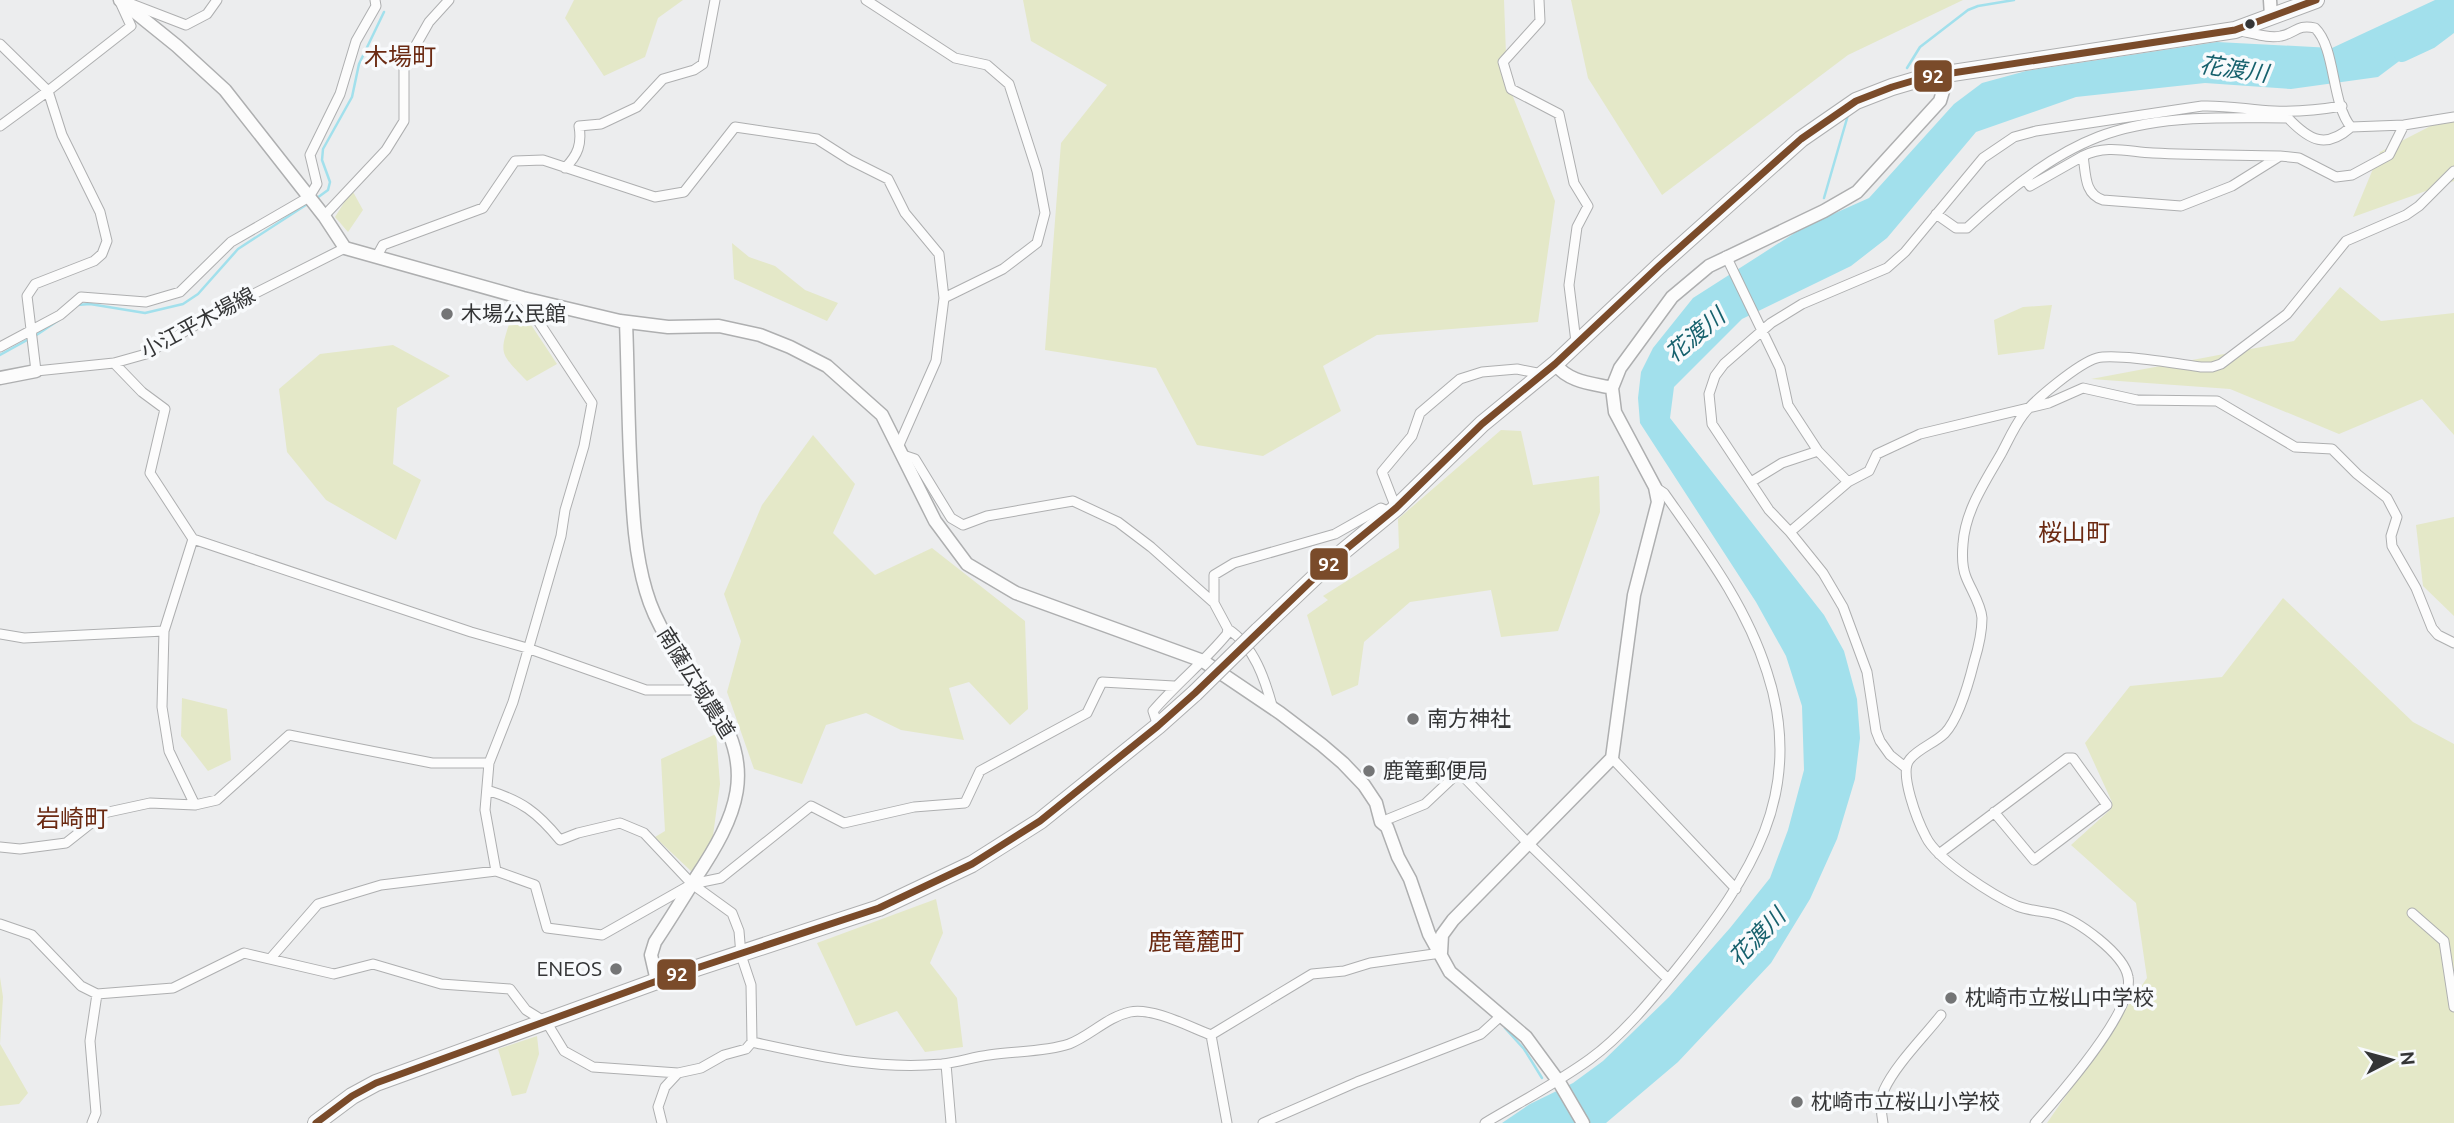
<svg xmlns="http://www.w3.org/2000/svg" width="2454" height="1123" font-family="Ubuntu,'Noto Sans JP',sans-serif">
<rect width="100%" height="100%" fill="#ecedee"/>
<path fill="#e4e8c8" d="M574 0H683L658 18 645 57 604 76 565 18Z
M1023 0H1504L1507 82 1555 201 1538 322 1377 335 1323 366 1341 411 1263 456 1197 445 1156 368 1045 350 1061 143 1107 85 1031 41Z
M1571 0H1963L1848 55 1662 195 1588 78Z
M2454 114V181L2353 217 2380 152Z
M352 190 363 210 348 232 335 217Z
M732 243 749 257 775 266 805 290 838 303 827 321 734 279Z
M2340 287 2381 321 2454 313V435L2422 399 2339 434 2230 389 2091 379 2294 341Z
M2052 305 2044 349 1998 355 1994 320 2023 307Z
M520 308 557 364 527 381C495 349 501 353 513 311Z
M393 345 450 376 397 408 393 464 421 480 396 540 326 500 287 452 279 389 320 354Z
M1501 430 1521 431 1533 485 1599 476 1600 512 1558 631 1501 637 1491 590 1410 602 1364 642 1358 685 1332 696 1307 615 1328 600 1323 596 1399 548 1398 519Z
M813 435 855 484 833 533 875 575 932 548 1025 621 1028 709 1010 725 969 682 949 688 964 740 901 730 866 713 826 725 802 784 754 769 727 692 741 641 724 594 762 505Z
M2454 517V616L2423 586 2416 525Z
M2283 598 2413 722 2454 744V1123H2047L2147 978 2136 903 2071 845 2111 809 2112 802 2085 743 2130 686 2222 677Z
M182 698 227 709 231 760 208 771 181 736Z
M716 734 720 784 712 843 692 872 655 837 665 831 661 759Z
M936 899 943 933 930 963 957 998 963 1047 925 1052 897 1011 856 1026 817 943Z
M0 977 3 997 0 1044 28 1093 19 1104 0 1106Z
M537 1036 539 1054 526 1093 512 1096 498 1049Z"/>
<path fill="#a2e0ec" d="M2435 0H2454V20L2378 77 2291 89 2205 83 2076 97 1976 132 1887 238 1851 266 1742 319 1674 387 1670 418 1824 615 1844 651 1857 699 1860 738 1855 779 1837 839 1810 899 1771 963 1678 1062 1606 1123H1502L1530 1104 1573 1083 1603 1061 1669 997 1730 928 1770 878 1788 830 1804 770 1802 706 1786 656 1756 602 1640 423 1638 398 1641 372 1653 348 1693 298 1804 227 1869 198 1954 104 1982 83 2026 71 2217 42 2332 48Z"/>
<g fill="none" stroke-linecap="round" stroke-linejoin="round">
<path stroke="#a2e0ec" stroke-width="2.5" d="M1907 68 1920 47 1968 10 1978 6 2014 0
M317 198 328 190 330 182 322 160 323 149 352 97 359 64 384 12
M1824 198 1848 115
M77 305 90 304 145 313 183 304 198 294 238 249 309 203
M35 336 59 320
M0 355 29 339
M1505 1028 1524 1049 1542 1078"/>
<path stroke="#a2e0ec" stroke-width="16" d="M2402 54 2430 41 2454 23"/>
<g stroke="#aeafb0" stroke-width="11">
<path id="street" d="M866 0 955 58 987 65 1009 84 1037 171 1045 213 1037 243 1003 269 944 298
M1539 0 1540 21 1503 62 1511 89 1559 114 1574 183 1588 206 1577 227 1569 285 1576 342
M129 3 186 25 207 14 217 0
M2240 31C2253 33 2268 39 2281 36 2296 33 2297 24 2315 28 2336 48 2331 103 2351 127L2404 125 2454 117
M0 44 48 91 62 135 100 212 107 241 102 254 94 261 35 284 27 296 36 371 114 363 146 354 218 312 345 248
M0 126 48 91 131 26 120 2
M2280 156C2238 155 2196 155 2153 153 2129 152 2107 144 2083 156 2086 174 2084 194 2103 200L2181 206 2232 186 2280 156 2299 158 2336 177 2352 175 2389 155 2404 125
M565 168C578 155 582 144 579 126L601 124 637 107 663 79 694 70 703 64 715 0
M2025 179 2030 186 2083 156
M1936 214 1956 228H1967C2003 194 2051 155 2098 137 2158 114 2225 118 2288 118 2310 141 2326 149 2351 127
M324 216 386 150 404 121V66L429 22 449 0
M377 256 383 245 483 208 515 161 543 160 655 197 684 192 735 127 817 139 850 160 888 179 905 213 939 254 944 298 936 361 899 445
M1726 256 1780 368 1788 405 1818 451 1848 482
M0 347 60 315 81 297 146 302 180 292 231 242 309 197 317 184 310 155 340 94 356 41 376 6 375 0
M114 363 142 392 165 409 150 473 193 539 471 632 527 648 646 690H702
M903 455 915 459 951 518 963 525 987 516 1073 501 1118 522 1151 547 1214 603 1228 629 1227 634C1204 662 1176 684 1153 711L1158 726
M1751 482 1782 463 1818 451
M1396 508 1382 472 1412 436 1420 413 1460 379 1482 372 1517 369 1542 374
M1790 532 1848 482 1869 471 1877 454 1920 434 2049 403 2083 388 2137 400 2217 401 2295 447 2332 449 2357 474 2387 498 2397 517 2391 536 2392 546 2416 588 2432 628 2438 635 2454 643
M193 539 164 631 162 707 169 751 195 805
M1214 603V575L1234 563 1335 534 1381 508 1390 512
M1228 629C1254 646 1265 679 1273 709
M0 634 24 638 164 631
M1612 758 1736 889
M1905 767 1890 755 1880 741 1876 731 1867 672 1843 607 1823 573 1790 532 1769 510 1712 424 1709 394 1715 376 1724 364 1771 323 1802 304 1887 268 1905 252 1983 158 2014 137 2036 131 2202 106C2226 105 2250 110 2274 111 2297 112 2319 110 2342 106
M487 790C522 801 537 812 560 840L578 833 620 823 644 833 692 884 732 913 739 931 741 955 751 985 752 1042 746 1049 724 1055 701 1068 678 1073 665 1087 658 1107 662 1123
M1381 822 1425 804 1459 772 1528 843 1668 979
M0 847 20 849 66 843 104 813 150 803 195 805 217 800 289 735 432 763H489
M1939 854 2067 758H2073L2107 805 2034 860 1994 812
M496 871 485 810 489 763 513 702 561 536 565 510 584 446 592 403 523 298
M2412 913 2444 941 2454 1007
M0 924 32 935 81 986 97 994 173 988 244 953 334 974 373 964 441 984 510 989 526 1010 547 1023 564 1051 593 1067 678 1073
M270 959 318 904 381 885 496 871 535 885 547 928 602 935 692 884 721 878 811 806 844 823 914 807 965 803 980 771 1087 713 1102 682 1174 686
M1211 1035 1227 1123
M752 1042C817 1056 876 1070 942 1064 958 1062 974 1057 989 1055 1015 1051 1045 1052 1069 1044 1090 1036 1107 1017 1130 1012 1152 1007 1190 1027 1211 1035L1312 974 1344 971 1370 963 1441 953
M946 1064 951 1123
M92 1123 96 1113 90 1041 97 994
M1263 1123 1357 1082 1481 1034 1502 1015
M1485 1123C1520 1102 1557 1083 1590 1059 1623 1035 1652 999 1678 967 1750 877 1807 793 1767 672 1746 605 1704 550 1664 493L1655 487
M1883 1123C1881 1112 1880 1101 1884 1090 1896 1064 1924 1037 1941 1015
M2035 1123C2058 1097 2135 1010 2128 977 2124 954 2078 920 2055 914 2043 911 2030 911 2017 906 1994 896 1937 860 1926 837 1918 822 1898 772 1910 759 1919 748 1935 743 1945 733 1959 718 1969 682 1974 662 1978 649 1982 632 1982 618 1981 604 1971 590 1966 577 1962 567 1962 555 1963 544 1965 511 1985 482 2001 454 2008 441 2014 427 2023 415 2034 400 2079 363 2097 358 2116 353 2178 364 2201 367H2212L2221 364 2287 314 2346 241 2406 215 2419 206 2454 171"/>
</g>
<g stroke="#aeafb0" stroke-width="15">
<path id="secondary" d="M120 0 177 46 225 90 324 216 345 248 523 298 620 321 668 327 719 326 760 335 790 347 827 366 882 415 935 521 967 564 1016 593 1203 661 1280 713 1322 745 1343 763 1364 785 1376 803 1381 822 1387 827 1398 857 1410 879 1429 934 1450 972 1526 1037 1559 1082 1583 1123
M2270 0 2271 16
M626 322C628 373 628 425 631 476 633 515 635 554 646 591 658 633 686 666 710 700 759 768 737 816 695 879 682 900 669 921 655 942L651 955 657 981
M1555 364C1569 382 1590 383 1612 388
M0 378 36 371
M1441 953 1442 935 1453 920 1612 758 1634 595 1658 502 1655 487 1615 412 1612 388 1620 368 1672 297 1709 266 1824 211 1857 192 1940 101 1948 74"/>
</g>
<g stroke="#aeafb0" stroke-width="18">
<path id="highway" d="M1258 631 1334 559 1396 508 1482 424 1555 364 1659 266 1801 139 1856 101 1892 87 1926 77 2235 30 2316 0
M316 1123 352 1096 376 1083 657 981 879 908 972 864 1040 821 1158 726 1195 693"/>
</g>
<use href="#street" stroke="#fcfcfc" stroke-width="9"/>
<use href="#secondary" stroke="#fcfcfc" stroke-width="12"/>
<use href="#highway" stroke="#fcfcfc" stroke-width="16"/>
<g stroke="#aeafb0" stroke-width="18" stroke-linecap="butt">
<path id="highway-bridge" d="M1195 693 1258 631"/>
</g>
<use href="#highway-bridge" stroke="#fcfcfc" stroke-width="16"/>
<g stroke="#f8fafc" stroke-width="12">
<path id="bus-1" d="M316 1123 352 1096 376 1083 657 981 879 908 972 864 1040 821 1158 726 1195 693 1334 559 1396 508 1482 424 1555 364 1659 266 1801 139 1856 101 1892 87 1926 77 2235 30 2316 0"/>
</g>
<use href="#bus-1" stroke="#7a4b2a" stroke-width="7"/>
</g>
<circle fill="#343536" stroke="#f8fafc" stroke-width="2.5" cx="2250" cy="24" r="6"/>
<g fill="#747576" stroke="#f8fafc" stroke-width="2.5">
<circle cx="447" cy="314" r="7"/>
<circle cx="1413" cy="719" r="7"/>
<circle cx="1369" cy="771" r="7"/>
<circle cx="616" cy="969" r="7"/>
<circle cx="1951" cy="998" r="7"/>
<circle cx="1797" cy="1102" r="7"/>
</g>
<g text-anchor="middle" stroke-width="7" stroke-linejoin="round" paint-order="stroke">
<g font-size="21" fill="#343536" stroke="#f8fafc" text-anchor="start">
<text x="461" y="321">木場公民館</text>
<text x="1427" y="726">南方神社</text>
<text x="1383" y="778">鹿篭郵便局</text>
<text x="602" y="976" text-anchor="end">ENEOS</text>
<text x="1965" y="1005">枕崎市立桜山中学校</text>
<text x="1811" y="1109">枕崎市立桜山小学校</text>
</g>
<g font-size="21" fill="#343536" stroke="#f8fafc">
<text transform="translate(198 323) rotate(-28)" y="7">小江平木場線</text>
<text transform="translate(696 683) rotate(58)" y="7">南薩広域農道</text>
</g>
<g font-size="23" font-style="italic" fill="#17616d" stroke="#f8fafc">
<text transform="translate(2234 69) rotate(8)" y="8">花渡川</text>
<text transform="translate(1695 335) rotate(-40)" y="8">花渡川</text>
<text transform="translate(1757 937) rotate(-46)" y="8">花渡川</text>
</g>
<g font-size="24" fill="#6b2a12" stroke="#f8fafc">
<text x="400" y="65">木場町</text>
<text x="2074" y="541">桜山町</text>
<text x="72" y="827">岩崎町</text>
<text x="1196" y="950">鹿篭麓町</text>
</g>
</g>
<g stroke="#f8fafc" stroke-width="2.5">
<rect x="1913" y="59" width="40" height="34" rx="7" fill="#7a4b2a"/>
<rect x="1309" y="547" width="40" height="34" rx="7" fill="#7a4b2a"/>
<rect x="656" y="958" width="41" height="33" rx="7" fill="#7a4b2a"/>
</g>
<g font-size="19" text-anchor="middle" font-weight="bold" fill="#fff">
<text x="1933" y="83">92</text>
<text x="1329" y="571">92</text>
<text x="677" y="981">92</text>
</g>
<g transform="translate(2391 1060) rotate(84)" stroke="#f8fafc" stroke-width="5" paint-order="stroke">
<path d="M0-5L12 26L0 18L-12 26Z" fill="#343536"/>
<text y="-10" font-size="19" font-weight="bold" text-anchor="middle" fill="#343536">N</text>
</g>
</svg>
